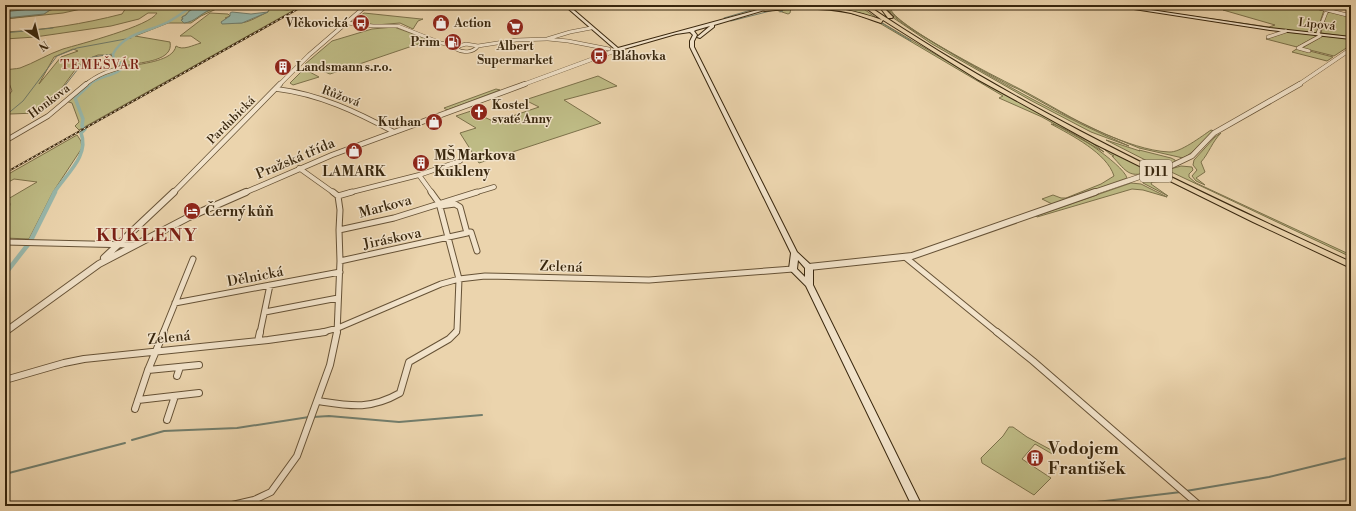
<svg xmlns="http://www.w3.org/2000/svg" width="1356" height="511" font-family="'Libre Bodoni',serif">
<rect width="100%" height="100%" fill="#ebd4ad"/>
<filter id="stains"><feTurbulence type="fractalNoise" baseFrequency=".005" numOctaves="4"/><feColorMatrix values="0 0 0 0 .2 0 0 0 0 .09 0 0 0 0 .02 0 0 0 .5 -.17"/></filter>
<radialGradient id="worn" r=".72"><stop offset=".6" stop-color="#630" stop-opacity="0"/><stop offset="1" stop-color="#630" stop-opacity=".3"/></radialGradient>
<path fill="#bebb85" stroke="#7c714a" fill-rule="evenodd" d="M5 5H62L5 12Z
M71 5H99L63 13 5 19 44 14 50 10Z
M128 5H206C198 7 190 8 186 15L182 17 183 22C194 22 200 14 210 10V8L217 5H225L201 16 191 23H168L135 36 170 42C174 61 142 62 129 65L131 66C144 63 173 61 176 46 183 51 193 45 201 43L191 36H180L210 13 228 14 230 16 225 18C241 29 252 19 268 12L270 8 288 10 303 5 79 130 75 126 79 122 72 103 65 101 87 81 121 68 111 55H98L85 60 75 70 56 96 37 113 10 114 5 117 7 111 5 112V100L12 91 9 83H5V70C10 69 16 69 20 68 34 63 48 54 63 49 80 44 150 26 157 13H148L139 19 111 26 35 37 5 39V32C45 30 83 24 122 14ZM73 49 78 51 61 57 39 84 54 57Z
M851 5H858L878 19 860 13 831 7Z
M885 5H889L888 9C893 20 923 36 934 43 997 81 1062 117 1129 146L1091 132 1030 100 932 44 892 17 886 12Z
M890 5H892L891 10C900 28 994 76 1016 87 1046 102 1074 121 1105 134 1124 142 1148 151 1169 152 1180 153 1202 136 1211 130L1214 131C1203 139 1196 152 1183 158L1139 148 1105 134 1069 117 1018 89 1009 85C989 74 896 25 889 9Z
M1114 5 1269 27 1275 25 1223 10C1253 2 1293 2 1324 10L1317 31 1315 33 1275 29Z
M796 6 839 10 879 21 984 83 1086 138 1104 152 1042 117 999 98 1003 96 876 21 847 12 831 9 794 7 791 8 790 13 788 14 776 10Z
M1327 11 1351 17V37L1321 33Z
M364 13 421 19H423L418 21 413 29 400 23 376 25 352 22Z
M394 27 430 40 330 74 305 64 332 41 372 29Z
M1286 32 1318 35 1297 47 1266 39Z
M1323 36 1351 39V45L1334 56 1302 48Z
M1298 48 1333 57 1327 61 1292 52Z
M306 70 319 77 293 85 290 83 301 72Z
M598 76 617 86 564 100 601 123 479 163 460 133 476 128 456 116 471 111 495 122 539 107 525 100Z
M496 89 500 90 447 110 444 108Z
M1051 124C1065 125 1123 164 1127 178L1052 204 1042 199 1053 195 1061 198H1066L1101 184 1114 176C1107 153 1071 135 1051 124Z
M1221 133C1212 142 1209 153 1201 162L1205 172 1196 178 1205 185 1196 181 1192 176 1197 170 1193 165 1194 160 1215 137Z
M77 135 81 141 82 148 53 192 29 239 5 238V218L7 217 10 204 8 199 37 182 14 179 5 184V176Z
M1106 140 1140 151 1139 150 1171 158 1175 160 1176 163 1161 168Z
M1099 145 1151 171C1129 179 1127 172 1112 156H1114L1110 154Z
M1181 166 1192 167 1193 170 1189 174V177L1196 183 1351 255V257L1167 170Z
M1154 175 1167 181 1152 182 1151 184 1168 196 1143 183V179Z
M1131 183 1141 184 1167 197 1143 190 1132 189 1037 217 1036 216Z
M1009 427H1013L1027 437 1055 452 1054 455 1035 444 1022 459 1051 478 1034 495 982 463 981 458 1003 436Z"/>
<path fill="#98b8ac" stroke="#727e6d" d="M62 5H71L50 10 44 14 5 18V12Z
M206 5H217L210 8V10C201 13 195 22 184 23L181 20 183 19 182 17 186 15C190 8 199 7 206 5Z
M232 12 251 14 268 12 242 23 222 24 221 22 230 16V13Z"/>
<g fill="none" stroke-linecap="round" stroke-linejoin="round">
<path stroke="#727e6d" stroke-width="1" d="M779 9 783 11 780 12
M724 18 768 5
M1216 20 1252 25
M731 21 778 9
M880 22 911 41
M5 33 53 28
M36 115 56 97 85 60 93 57 113 54
M5 116 23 101 57 56 77 48 131 38"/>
<path stroke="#727e6d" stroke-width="2" d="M313 417 329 416 399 422 482 415
M132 440 164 431 237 428 309 417
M5 474 125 443
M1186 491 1269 477 1351 457
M1063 506 1181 492"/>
<path stroke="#98b8ac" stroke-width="2.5" d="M89 85C99 75 116 77 125 66L114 59 113 54C124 33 148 32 168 22 177 17 185 11 194 5"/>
<path stroke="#98b8ac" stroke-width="3.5" d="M54 193C65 175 90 156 81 133L85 129 82 126 83 119 75 98 90 84"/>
<path stroke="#98b8ac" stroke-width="4.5" d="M5 274 30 242 55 192"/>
<g stroke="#665236" stroke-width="4">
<path id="minor-far3" d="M1307 5 1351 16
M347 23 373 26H398L441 43 459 46
M1268 37 1286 31
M548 39 568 41 609 49
M466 44 478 46C473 53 463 53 456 49L459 46Z
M478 46 516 40 547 39 570 32 591 28
M1309 51 1298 48 1320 36 1318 33 1327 10
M85 85C98 74 111 70 127 66"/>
</g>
<g stroke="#665236" stroke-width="5.5">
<path id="minor-far2" d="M277 89C319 94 357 112 394 132
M5 141 48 116 86 84
M299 168 334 193
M419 175 460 161
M348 193 419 175 432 193
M474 193 494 187"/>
</g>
<g stroke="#665236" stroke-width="7">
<path id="minor-far1" d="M333 192 338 196 340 210 339 230
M431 192 439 203 459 279 457 330 455 333
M338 196 352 192
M467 232H471L477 251
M5 242 133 245
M905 257 998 333
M340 261 467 233 460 207 455 204 440 206
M175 303 340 272
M265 312 338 298
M163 333 193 259
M260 333 270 285
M319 333 338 328 441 284 459 279 485 276 649 280 793 269
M337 333 340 261 339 230 394 218 477 192"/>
</g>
<g stroke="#665236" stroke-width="8">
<path id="minor" d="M997 332 1033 361 1200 506
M258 341 260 332
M148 370 199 365
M177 376 180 367
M5 380 64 363 84 359 268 340 325 332
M138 400 199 393
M318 401C351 406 370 410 400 393L409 362 449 339 456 332
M135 409 148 370 164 332
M167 420 175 396
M228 506 254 500 271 492 297 456 330 365 337 332"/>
</g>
<g stroke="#665236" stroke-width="4.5">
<path id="tertiary-far2" d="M279 85 309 55 367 5
M522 85 617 50
M1298 85 1351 49"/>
</g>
<g stroke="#665236" stroke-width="6">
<path id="tertiary-far1" d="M1169 167 1192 156 1214 133 1300 84
M173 193 280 84
M244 193 332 155 525 84
M1092 193 1148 174"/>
</g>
<g stroke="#665236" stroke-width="8">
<path id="tertiary" d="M104 258 174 192
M809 267 912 256 1095 192
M5 332 99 264 189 217 246 192"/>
</g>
<g stroke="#39270e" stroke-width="2">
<path id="secondary" d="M564 5H568L618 48 776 5H782L714 25V27L700 38 697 37 710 26 696 30 694 31 697 35 694 41V47L797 252 813 267V285L922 506H912L806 286 789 269 791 253 690 47V41L693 35 690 32 676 34 617 51ZM798 260 805 268V277L797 269Z
M1108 5H1118L1270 28 1351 37V39L1270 30Z"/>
</g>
<g stroke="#39270e" stroke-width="2">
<path id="motorway" d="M862 5H867C1018 107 1186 186 1351 262V268L1253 222 1095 144 977 79 883 20 881 23C871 20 862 16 851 13 823 7 794 8 765 11L763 10 765 9C806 3 843 6 882 20Z
M881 5H885L886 10 893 17 892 18H888L882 10Z"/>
</g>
<use href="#minor-far3" stroke="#f2e3ca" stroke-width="3"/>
<use href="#minor-far2" stroke="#f2e3ca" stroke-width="4"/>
<use href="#minor-far1" stroke="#f2e3ca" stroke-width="5"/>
<use href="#minor" stroke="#f2e3ca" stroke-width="6"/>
<use href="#tertiary-far2" stroke="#f2e3ca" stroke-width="3.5"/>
<use href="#tertiary-far1" stroke="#f2e3ca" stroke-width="4.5"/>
<use href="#tertiary" stroke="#f2e3ca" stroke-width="6"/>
<use href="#secondary" fill="#f2e3ca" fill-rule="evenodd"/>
<use href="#motorway" fill="#ebd4ad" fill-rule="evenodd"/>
<g stroke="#39270e" stroke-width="2">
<path id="rail" d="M5 173 305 5"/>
</g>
<use href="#rail" stroke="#f2e3ca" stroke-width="1" stroke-dasharray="2.5" stroke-linecap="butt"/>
<g stroke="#665236" stroke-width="6" stroke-linecap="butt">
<path id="tertiary-bridge" d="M1148 174 1169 167"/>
</g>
<use href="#tertiary-bridge" stroke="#f2e3ca" stroke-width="4.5"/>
</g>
<defs>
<g id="bus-disc" transform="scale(0.9)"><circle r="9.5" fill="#8f2418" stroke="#f2e3ca"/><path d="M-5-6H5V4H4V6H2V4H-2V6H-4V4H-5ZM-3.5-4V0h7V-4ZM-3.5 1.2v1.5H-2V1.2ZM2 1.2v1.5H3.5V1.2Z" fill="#fff"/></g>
<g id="shop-disc" transform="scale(0.9)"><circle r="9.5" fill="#8f2418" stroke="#f2e3ca"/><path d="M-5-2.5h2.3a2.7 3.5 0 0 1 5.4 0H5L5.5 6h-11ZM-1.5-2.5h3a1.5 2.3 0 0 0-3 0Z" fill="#fff"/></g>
<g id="supermarket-disc" transform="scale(0.9)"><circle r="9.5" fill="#8f2418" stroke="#f2e3ca"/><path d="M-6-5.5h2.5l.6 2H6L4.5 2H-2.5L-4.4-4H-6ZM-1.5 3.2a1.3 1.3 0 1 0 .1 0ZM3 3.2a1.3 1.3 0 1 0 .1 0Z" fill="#fff"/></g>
<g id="fuel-disc" transform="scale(0.9)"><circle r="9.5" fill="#8f2418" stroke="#f2e3ca"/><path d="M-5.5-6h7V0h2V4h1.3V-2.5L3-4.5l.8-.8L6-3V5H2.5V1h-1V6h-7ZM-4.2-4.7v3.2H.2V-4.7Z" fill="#fff"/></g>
<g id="building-disc" transform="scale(0.9)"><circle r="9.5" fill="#8f2418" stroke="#f2e3ca"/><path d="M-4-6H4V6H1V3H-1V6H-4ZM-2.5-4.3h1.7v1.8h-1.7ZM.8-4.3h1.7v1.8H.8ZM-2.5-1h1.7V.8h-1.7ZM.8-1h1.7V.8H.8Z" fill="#fff"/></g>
<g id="church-disc" transform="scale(0.9)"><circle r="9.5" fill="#8f2418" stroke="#f2e3ca"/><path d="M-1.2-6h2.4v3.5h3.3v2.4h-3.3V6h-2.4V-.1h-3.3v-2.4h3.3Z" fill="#fff"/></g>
<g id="hotel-disc" transform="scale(0.9)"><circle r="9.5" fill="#8f2418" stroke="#f2e3ca"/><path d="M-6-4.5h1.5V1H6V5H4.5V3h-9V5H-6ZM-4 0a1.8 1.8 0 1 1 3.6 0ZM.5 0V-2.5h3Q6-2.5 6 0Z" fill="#fff"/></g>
</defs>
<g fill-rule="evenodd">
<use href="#bus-disc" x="361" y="23"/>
<use href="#shop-disc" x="441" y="23"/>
<use href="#supermarket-disc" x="515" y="27"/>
<use href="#fuel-disc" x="453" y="42"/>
<use href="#bus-disc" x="599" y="56"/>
<use href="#building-disc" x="283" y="67"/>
<use href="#church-disc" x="479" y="112"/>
<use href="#shop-disc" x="434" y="122"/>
<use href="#shop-disc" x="354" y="151"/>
<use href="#building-disc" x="421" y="163"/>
<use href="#hotel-disc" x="192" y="211"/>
<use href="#building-disc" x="1035" y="458"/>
</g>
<g text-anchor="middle" stroke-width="3" stroke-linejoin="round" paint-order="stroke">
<g font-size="12" font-weight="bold" fill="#39270e" stroke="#f2e3ca" text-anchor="start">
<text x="348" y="27" text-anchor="end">Vlčkovická</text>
<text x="454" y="27">Action</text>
<text x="440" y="46" text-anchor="end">Prim</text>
<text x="515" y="50" text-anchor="middle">Albert<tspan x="515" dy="14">Supermarket</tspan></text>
<text x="612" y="60">Bláhovka</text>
<text x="296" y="71">Landsmann s.r.o.</text>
<text x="492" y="109">Kostel<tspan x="492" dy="14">svaté Anny</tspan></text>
<text x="421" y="126" text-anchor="end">Kuthan</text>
</g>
<g font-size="12" fill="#39270e" stroke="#f2e3ca">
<text transform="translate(1317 24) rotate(6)" y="4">Lipová</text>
<text transform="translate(341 96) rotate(20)" y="4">Růžová</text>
<text transform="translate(49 101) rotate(-37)" y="4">Honkova</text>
<text transform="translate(231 120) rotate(-45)" y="4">Pardubická</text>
</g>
<g font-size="13" letter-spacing="1" fill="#7a1f14" stroke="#f2e3ca">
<text x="100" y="69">TEMEŠVÁR</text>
</g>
<rect fill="#f2e3ca" stroke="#705f46" stroke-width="1" x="1140" y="160" width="32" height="22" rx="3"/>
<g font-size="13" font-weight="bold" fill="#39270e">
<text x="1156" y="176">D11</text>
</g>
<g font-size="14" font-weight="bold" fill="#39270e" stroke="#f2e3ca" text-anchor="start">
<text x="434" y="160">MŠ Markova<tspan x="434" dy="16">Kukleny</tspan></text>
<text x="354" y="176" text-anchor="middle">LAMARK</text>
<text x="205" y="216">Černý kůň</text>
</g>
<g font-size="14" fill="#39270e" stroke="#f2e3ca">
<text transform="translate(295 158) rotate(-23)" y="5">Pražská třída</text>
<text transform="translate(385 206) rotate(-15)" y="5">Markova</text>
<text transform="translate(392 238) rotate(-12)" y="5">Jiráskova</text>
<text transform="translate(561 266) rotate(2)" y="5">Zelená</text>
<text transform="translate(255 276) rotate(-11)" y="5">Dělnická</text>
<text transform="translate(169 337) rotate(-6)" y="5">Zelená</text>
</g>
<g font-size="17" font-weight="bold" fill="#39270e" stroke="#f2e3ca" text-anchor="start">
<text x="1048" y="454">Vodojem<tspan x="1048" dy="20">František</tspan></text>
</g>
<g font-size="18" font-weight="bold" letter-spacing="1" fill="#7a1f14" stroke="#f2e3ca">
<text x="147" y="241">KUKLENY</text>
</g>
</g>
<rect width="1356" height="511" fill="none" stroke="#ebd4ad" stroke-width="20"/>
<rect x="6" y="6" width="1344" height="499" fill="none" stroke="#39270e" stroke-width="2"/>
<rect x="10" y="10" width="1336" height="491" fill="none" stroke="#39270e"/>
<g transform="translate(38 38) rotate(145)" stroke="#f2e3ca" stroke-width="3" paint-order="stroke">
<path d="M0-3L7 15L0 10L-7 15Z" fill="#39270e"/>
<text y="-6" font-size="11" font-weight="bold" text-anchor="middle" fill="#39270e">N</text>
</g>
<rect width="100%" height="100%" filter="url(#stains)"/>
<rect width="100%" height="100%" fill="url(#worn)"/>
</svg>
